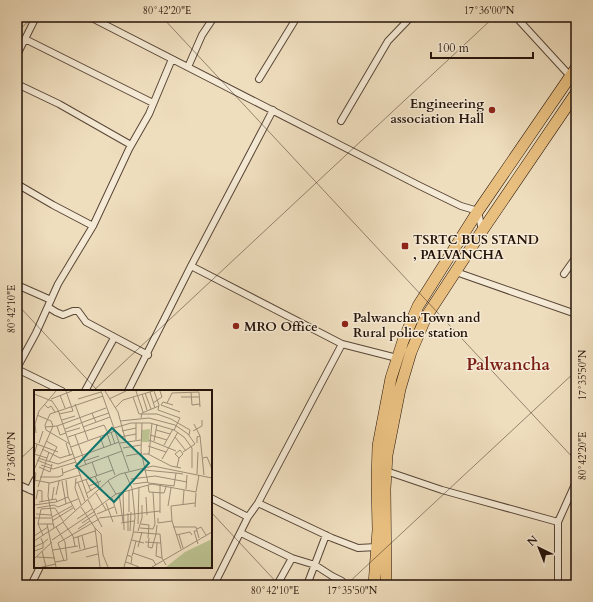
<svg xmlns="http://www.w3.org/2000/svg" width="593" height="602" font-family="Cardo,serif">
<rect width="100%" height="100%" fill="#efdebe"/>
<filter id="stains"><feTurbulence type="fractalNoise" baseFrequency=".005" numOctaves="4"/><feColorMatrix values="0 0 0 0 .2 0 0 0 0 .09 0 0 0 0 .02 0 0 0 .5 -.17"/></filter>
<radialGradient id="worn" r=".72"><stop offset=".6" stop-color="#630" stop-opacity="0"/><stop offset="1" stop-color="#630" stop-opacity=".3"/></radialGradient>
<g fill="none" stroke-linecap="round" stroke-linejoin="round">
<g stroke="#584637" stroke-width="8">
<path id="street" d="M90 17 420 186 461 206 478 211 482 231
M516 17 571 77 576 85
M25 39 153 103
M17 55 36 17
M188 67 202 35 214 17
M259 79 297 17
M17 84 59 104 131 145
M341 121 388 41 411 17
M17 184 53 205 93 226
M191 266 342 344 397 358 398 360
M456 272 576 314
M564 274 576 257
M17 285 51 300
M48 307 56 312 63 315 73 311H78L86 322 148 355
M17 368 36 333 58 284 93 226 129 149 149 114 172 59
M17 369 62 391
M85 391 114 338
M128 391 191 266 273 110
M386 471 442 490 558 522
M17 484 35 492
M30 490 35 480
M211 498 248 517
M258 503 332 538 358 548 377 547
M241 533 292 558 315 565 332 576 342 581 341 585
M31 585 40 567
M214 585 248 517 258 503 342 344
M277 585 292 558
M307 585 326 535
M558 585V522L576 482"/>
</g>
<g stroke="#25130a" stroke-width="12">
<path id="highway" d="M374 585 378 530 377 481 378 446 391 378 403 341 418 306 478 211 576 68
M386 585 385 489 387 455 400 389 411 352 426 317 482 231 576 93"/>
</g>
<use href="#street" stroke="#f5ead5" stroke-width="6"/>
<use href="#highway" stroke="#e8bf7f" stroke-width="11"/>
</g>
<path fill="none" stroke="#25130a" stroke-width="1" stroke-opacity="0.45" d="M162 17 576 461M574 17 576 19M17 32 33 17M17 304 98 391M93 391 494 17M17 462 35 445M211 512 279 585M346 585 576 371"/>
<g fill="#8f2418" stroke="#f5ead5" stroke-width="1.5">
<circle cx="492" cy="110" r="4"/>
<rect x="401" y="242" width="8" height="8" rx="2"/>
<circle cx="345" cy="324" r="4"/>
<circle cx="236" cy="326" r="4"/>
</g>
<g text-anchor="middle" stroke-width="3" stroke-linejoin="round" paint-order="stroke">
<g font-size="13" font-weight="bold" fill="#25130a" stroke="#f5ead5" text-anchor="start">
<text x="484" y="108" text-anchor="end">Engineering<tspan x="484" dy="15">association Hall</tspan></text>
<text x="413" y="244">TSRTC BUS STAND<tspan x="413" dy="15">, PALVANCHA</tspan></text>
<text x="353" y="322">Palwancha Town and<tspan x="353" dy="15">Rural police station</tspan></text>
<text x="244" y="331">MRO Office</text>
</g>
<g font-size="17" font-weight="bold" fill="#7a1f14" stroke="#f5ead5">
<text x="508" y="370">Palwancha</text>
</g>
</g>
<g transform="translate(34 390)">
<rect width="178" height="178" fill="#efdebe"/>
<path d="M116 39 115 52H108V40ZM178 149V177H132L151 162Z" fill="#bbc190"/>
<path fill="none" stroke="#9e8d76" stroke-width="1" d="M67 1 95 81M71 1 84 22 92 52M102 1 109 22M120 1 125 15 124 20M116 2 121 18M157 2 158 15 166 14M165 2 166 17M111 3 117 19M0 4 18 11 24 20 54 108M108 4 113 20M26 5 31 18M99 7 105 24H123L137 29 156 40 155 45M147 7H165M17 9 38 1M44 9 67 2M75 9 92 1M119 13 128 7 126 1M133 13 138 3 165 2M41 14 54 50M11 15 14 18 17 16 21 22M127 15 146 22M127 15 129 12 139 15M81 18 89 10 119 1M124 20 146 28 140 40M25 24 39 21 32 1M107 28 108 23 125 16M28 30 41 26M86 31 115 28 141 35 154 44 161 54 149 62M62 32 60 28 75 23M102 33V50M108 33 107 61 114 93 140 96 142 83 149 84M160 34 166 46M23 36 26 45 32 43M11 37 23 36 72 18M49 37 76 27M80 38 97 33H116L140 40 150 47 158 58V78M31 39 60 28 58 23M122 40 136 44M88 41 102 38M159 41 168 36V30M32 42 46 38M77 42 81 54M83 42 86 47 102 44M2 43 1 34 5 21 22 1M73 43 77 55M41 45 52 75M116 45 133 50M66 46 70 58M34 47 70 35 74 43M141 47 152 61M115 50 142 61M12 51 23 57 15 72M120 51 123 34M0 53 24 62M5 53 9 41M32 53 36 66M86 53 107 50M163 53V47L166 46 170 85M36 54 12 40 11 35 16 24 69 6M130 55 139 39M114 56 132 62M37 57 81 41M89 58 107 55M8 59 26 68 39 64M0 64 13 68M109 64H115L118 33M114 64 137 76 147 78M0 66 3 54M74 66 81 85M92 66 108 63M4 68 24 74 85 52M169 68 173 67 178 79M128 69 144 42M3 70 18 76M50 71 65 66M58 72 63 86M7 75 19 79 42 72M5 77 16 82 18 74M143 77 145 68 149 64 146 60 141 64 145 68M0 80 19 36 17 31 3 25M110 80 142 83M0 82 2 83 0 98M29 83 88 61M163 84 164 62M6 87H24L29 85 28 78M42 88 41 98 47 115M97 89 121 86 153 92M0 90 16 93 47 85M32 90 34 107 41 120M52 90 57 101M28 91 32 114M74 91 82 104M15 93 14 106 20 138M42 93 79 80M44 93 51 111M99 94 114 92M114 95 115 102 130 103 132 97M55 96 67 91M126 96V123M4 97 15 62M152 99 153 85M89 102 90 140M53 103 65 95 61 86M62 103 72 120M85 103 89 132M22 105 25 91M112 107 113 125M78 108 83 124M2 109 4 100 8 101V111M18 110 20 97M54 110 68 137M5 112 22 109 23 112M72 113 79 132M149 114 150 100M0 115 22 112 34 107M134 116 137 98M47 117 61 138 66 177M161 117 162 103M3 118 20 115 24 117 44 109M60 120 82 104 118 94 162 102 165 85M95 122V100M2 124 17 125M63 124 80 117M18 127 38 116M1 128H17M65 128 126 121M124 128V133L138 131 147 159M43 129 58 119M18 131 39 118M138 131 137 116 161 113M29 132 39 146 41 156M48 133 62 124M87 133 100 131M4 134H19M13 134 22 177M104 134 105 97M107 134 115 135 114 148M139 137H162L165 148M61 138 67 144 69 165 74 177M106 138 119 139 121 134 119 102M44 139 56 131M163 139 167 137 172 145M94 141V123M96 141 97 122M104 141 108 128V115M163 141H160L164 154M100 142 122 144 123 135M9 145 4 134 7 119 21 118 29 131M142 145 156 142 158 145M145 145 149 158M0 146 14 137M48 146 51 159M44 147 46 159M40 148 61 141M115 148 114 157 118 158 122 144H126L128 168 132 175M18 150 61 121M98 150 110 153M0 151 28 133 75 90 86 84 119 76 178 88M111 152 127 153M123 153 122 166 128 168M0 157 9 153 7 148M104 157 108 142M19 160 44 156M0 161 9 158V153L14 149M8 161 12 177M37 163 63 156M99 163 102 151M93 165 98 167 97 174M98 166 99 163 119 170 122 175M3 167 21 168M52 167 64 164M0 169 18 152M30 171 24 153 65 129M21 172 33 170 31 152 22 137M92 172 105 177M8 177 22 174M90 177 99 144 101 127 98 98 91 83M118 177 178 142"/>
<path fill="#0f766e" fill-opacity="0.15" stroke="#0f766e" stroke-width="2" d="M78 38 115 73 80 112 42 76Z"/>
<rect width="178" height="178" fill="none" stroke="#25130a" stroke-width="2"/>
</g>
<rect width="593" height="602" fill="none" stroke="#efdebe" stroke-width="44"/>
<g transform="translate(539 548) rotate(317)" stroke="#f5ead5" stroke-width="3" paint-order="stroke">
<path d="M0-3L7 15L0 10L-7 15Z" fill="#25130a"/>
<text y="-6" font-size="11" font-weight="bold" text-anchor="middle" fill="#25130a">N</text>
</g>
<path d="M431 52v6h102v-6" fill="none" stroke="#25130a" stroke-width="2"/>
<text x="437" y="52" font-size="12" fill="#25130a" stroke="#f5ead5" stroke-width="3" paint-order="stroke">100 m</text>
<rect x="22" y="22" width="549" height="558" fill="none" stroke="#25130a" stroke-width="1.5"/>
<g font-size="10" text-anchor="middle" fill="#25130a">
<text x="167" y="14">80°42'20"E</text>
<text x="489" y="14">17°36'00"N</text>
<text transform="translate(11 309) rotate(-90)" y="4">80°42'10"E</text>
<text transform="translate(582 375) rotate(-90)" y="4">17°35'50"N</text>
<text transform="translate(582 456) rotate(-90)" y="4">80°42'20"E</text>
<text transform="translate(11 457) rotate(-90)" y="4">17°36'00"N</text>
<text x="275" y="594">80°42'10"E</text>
<text x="352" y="594">17°35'50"N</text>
</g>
<rect width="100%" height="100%" filter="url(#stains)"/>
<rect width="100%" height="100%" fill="url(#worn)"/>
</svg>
